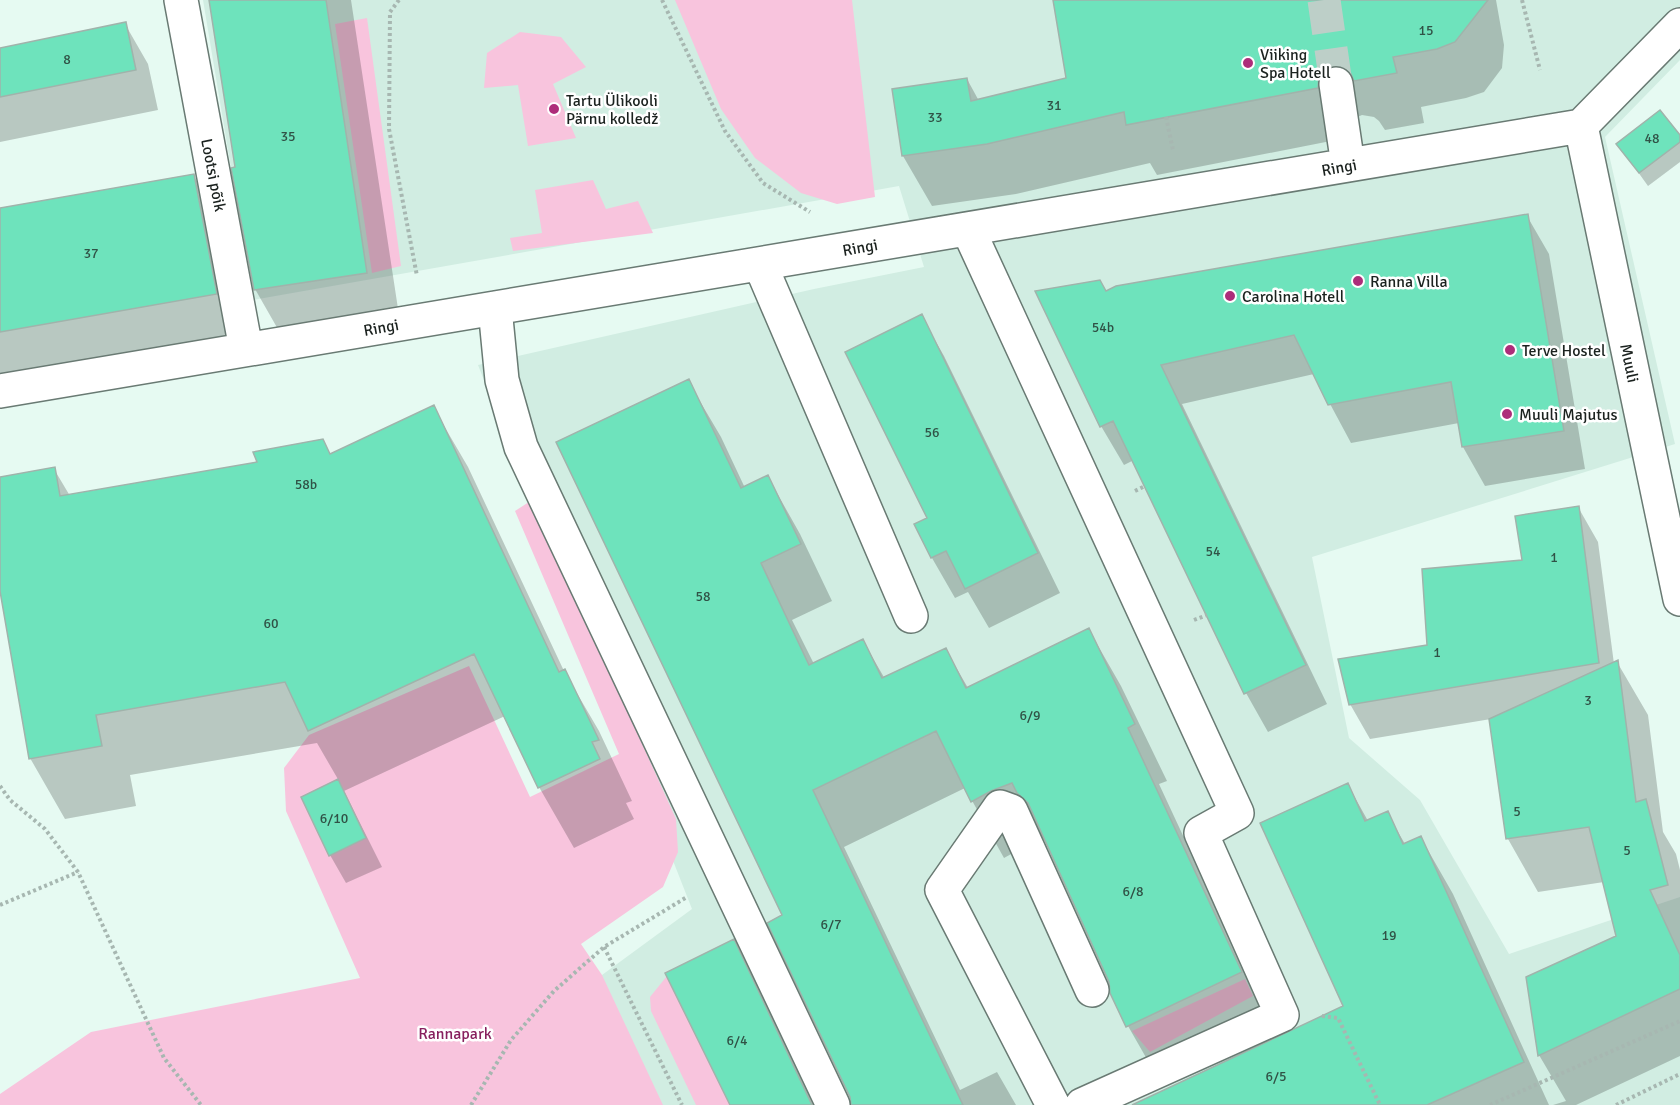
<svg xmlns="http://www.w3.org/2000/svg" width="1680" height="1105" font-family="Signika,sans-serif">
<rect width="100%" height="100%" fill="#e6faf2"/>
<path fill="#d1ede2" d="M203 0H1680V60L1605 137 1675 444 1312 557 1349 738 1420 800 1509 954 1680 897V1105H499L519 1070 602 975 692 909 478 365 814 289 924 267 899 186 253 300Z"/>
<path fill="#f8c4dd" d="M675 0H852L875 197 837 204 801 193 755 158 721 109Z
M367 18 401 266 372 273 335 24Z
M520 32 561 37 586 67 553 84 576 138 528 146 518 85 484 88 487 53Z
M593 180 606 209 638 201 653 233 513 251 510 238 542 233 535 190Z
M532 500 676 819 678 852 663 887 581 944 602 975 663 1105H0V1094L91 1032 360 978 286 811 284 768 309 735 469 666 530 797 619 754 515 511Z
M667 976 730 1105H696L651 1011 650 997Z
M1245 979 1253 996 1150 1052 1132 1031Z"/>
<path fill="#0003" d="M211 0H351L402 335 291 352 255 289Z
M1054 0H1496L1504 45 1502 68 1484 92 1466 98 1421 107 1424 123 1385 130 1379 121 1374 117 1362 115 1353 119 1346 138 1157 175 1150 163 1016 194 932 206 903 156 894 90 967 79 979 101 1068 79Z
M125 24 148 64 158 110 0 142V49Z
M1680 137V162L1648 186 1618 144Z
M194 176 222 226 244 344 0 387V209Z
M1527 216 1549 254 1585 469 1485 486 1463 447 1459 423 1351 443 1314 374 1182 404 1327 704 1268 732 1246 693 1134 460 1124 465 1101 426 1106 293Z
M921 316 944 356 1060 593 989 628 968 592 955 598 932 558Z
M688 381 721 437 745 488 768 477 800 534 832 601 792 620 814 664 863 641 885 679 946 650 968 688 1089 630 1121 686 1167 781 1159 784 1273 1029 1160 1082 1128 1026 1111 982 1045 839 1024 847 1004 858 965 788 844 847 960 1090 997 1072 1016 1105H853L784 916Z
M433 407 468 467 564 671 599 731 632 801 626 803 634 819 574 848 539 787 505 716 344 791 382 867 346 883 330 855 339 781 317 743 130 775 136 806 65 819 30 758 0 582V478L54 469 70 496 330 455Z
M1578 507 1598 542 1614 664 1617 662 1648 715 1663 832 1676 854 1680 870V1056L1576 1105H1553L1566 1101 1539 1055 1618 937 1604 882 1538 892 1508 839 1491 719 1370 739 1350 704 1429 646 1524 562Z
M1348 785 1368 821 1387 813 1405 844 1421 838 1453 894 1549 1105H1136L1345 1007Z
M733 941 765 997 817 1105H731Z"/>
<path fill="#6ee3bc" stroke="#a0b3ab" stroke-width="1.5" d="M209 0H326L367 273 254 290 231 168 235 167Z
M1053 0H1488L1455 42 1437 49 1393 57 1397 73 1354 81 1350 72 1343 67 1333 66 1325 69 1319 77 1318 88 1126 125 1124 112 987 144 902 156 892 89 967 78 971 101 1066 78Z
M126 22 136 70 0 97V48Z
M1660 110 1680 135V142L1639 173 1616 144Z
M194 174 217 294 0 332V208Z
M1528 214 1564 431 1462 447 1451 382 1328 405 1294 335 1161 365 1306 665 1244 694 1113 421 1100 427 1035 291 1100 280 1106 291 1116 286Z
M922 314 1038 553 965 589 946 551 931 558 914 524 927 518 845 352Z
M689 379 741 488 768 475 801 544 761 563 809 665 863 639 882 678 946 648 966 688 1089 628 1135 724 1128 728 1242 972 1126 1027 1110 993 1109 982 1028 803 1017 793 1012 783 991 791 971 802 936 731 813 790 963 1105H851L850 1097 767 923 782 915 556 442Z
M434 405 559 672 565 669 599 740 592 742 600 759 538 788 474 654 308 731 285 682 96 715 102 746 29 759 0 591V477L55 467 60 496 257 462 253 452 323 439 330 454Z
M1579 506 1599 663 1349 705 1338 659 1427 645 1422 569 1522 560 1515 516Z
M1618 660 1636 802 1646 799 1668 885 1650 890 1680 955V989L1538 1056 1526 977 1616 936 1589 827 1506 839 1489 719Z
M338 779 366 838 329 856 301 797Z
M1348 783 1365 821 1388 811 1403 844 1421 836 1524 1062 1427 1105H1132L1343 1006 1260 823Z
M734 939 812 1105H730L665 973Z"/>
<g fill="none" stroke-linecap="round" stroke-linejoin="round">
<path stroke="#bdcfc8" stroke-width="33" stroke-dasharray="33 16" stroke-linecap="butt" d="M1324 0 1336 84"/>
<g stroke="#697a73" stroke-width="36">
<path id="minor" d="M181 0 246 349
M1336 84 1348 165
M1581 126 1680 599
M968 229 1237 813 1201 833 1282 1015 1082 1105
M760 264 911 616
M495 308 502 380 521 447 833 1105
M0 391 1581 126 1680 25
M1053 1105 942 890 1000 807 1011 811 1092 990"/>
</g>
<path stroke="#a7b7b1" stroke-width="4" stroke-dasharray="3 3" stroke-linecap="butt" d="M399 0 390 12 389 129 417 276
M662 0 725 131 763 183 810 212
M1522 0 1540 70
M1166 117 1173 150
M1135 491 1145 486
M1194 620 1207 615
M0 786 10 800 45 829 78 872 164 1058 201 1105
M0 905 78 872
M604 947 682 1105
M1322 1016 1338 1018 1380 1105
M471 1105 511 1040 554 991 604 947 687 897
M1490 1105 1680 1021
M1616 1105 1680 1074"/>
<use href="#minor" stroke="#fff" stroke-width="33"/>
</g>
<g fill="#ad2d7a" stroke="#fff" stroke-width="2">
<circle cx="1248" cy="63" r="6"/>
<circle cx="554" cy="109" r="6"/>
<circle cx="1358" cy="281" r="6"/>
<circle cx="1230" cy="296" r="6"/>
<circle cx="1510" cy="350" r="6"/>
<circle cx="1507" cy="414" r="6"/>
</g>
<g text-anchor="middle" stroke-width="5" stroke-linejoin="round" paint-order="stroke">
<g font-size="14" fill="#305246">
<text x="1426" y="35">15</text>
<text x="67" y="64">8</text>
<text x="1054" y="110">31</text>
<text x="935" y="122">33</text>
<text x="288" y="141">35</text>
<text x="1652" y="143">48</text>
<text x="91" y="258">37</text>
<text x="1103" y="332">54b</text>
<text x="932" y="437">56</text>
<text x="306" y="489">58b</text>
<text x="1213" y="556">54</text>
<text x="1554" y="562">1</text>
<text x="703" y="601">58</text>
<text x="271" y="628">60</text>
<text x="1437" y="657">1</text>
<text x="1588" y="705">3</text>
<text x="1030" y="720">6/9</text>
<text x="1517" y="816">5</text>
<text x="334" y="823">6/10</text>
<text x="1627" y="855">5</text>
<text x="1133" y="896">6/8</text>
<text x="831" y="929">6/7</text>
<text x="1389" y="940">19</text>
<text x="737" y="1045">6/4</text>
<text x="1276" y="1081">6/5</text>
</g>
<g font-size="16" fill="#1b221f" stroke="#fff" text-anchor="start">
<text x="1260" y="60">Viiking<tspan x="1260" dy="18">Spa Hotell</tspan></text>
<text x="566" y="106">Tartu Ülikooli<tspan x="566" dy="18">Pärnu kolledž</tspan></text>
<text x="1370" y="287">Ranna Villa</text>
<text x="1242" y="302">Carolina Hotell</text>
<text x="1522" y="356">Terve Hostel</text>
<text x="1519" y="420">Muuli Majutus</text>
</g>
<g font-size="16" fill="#1b221f" stroke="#fff">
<text transform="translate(1339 167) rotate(-10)" y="6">Ringi</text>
<text transform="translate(214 175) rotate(79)" y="6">Lootsi põik</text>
<text transform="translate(860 247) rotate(-10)" y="6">Ringi</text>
<text transform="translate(381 327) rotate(-10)" y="6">Ringi</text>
<text transform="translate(1630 363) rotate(78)" y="6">Muuli</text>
</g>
<g font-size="16" fill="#87205e" stroke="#fff">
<text x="455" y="1039">Rannapark</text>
</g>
</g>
</svg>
